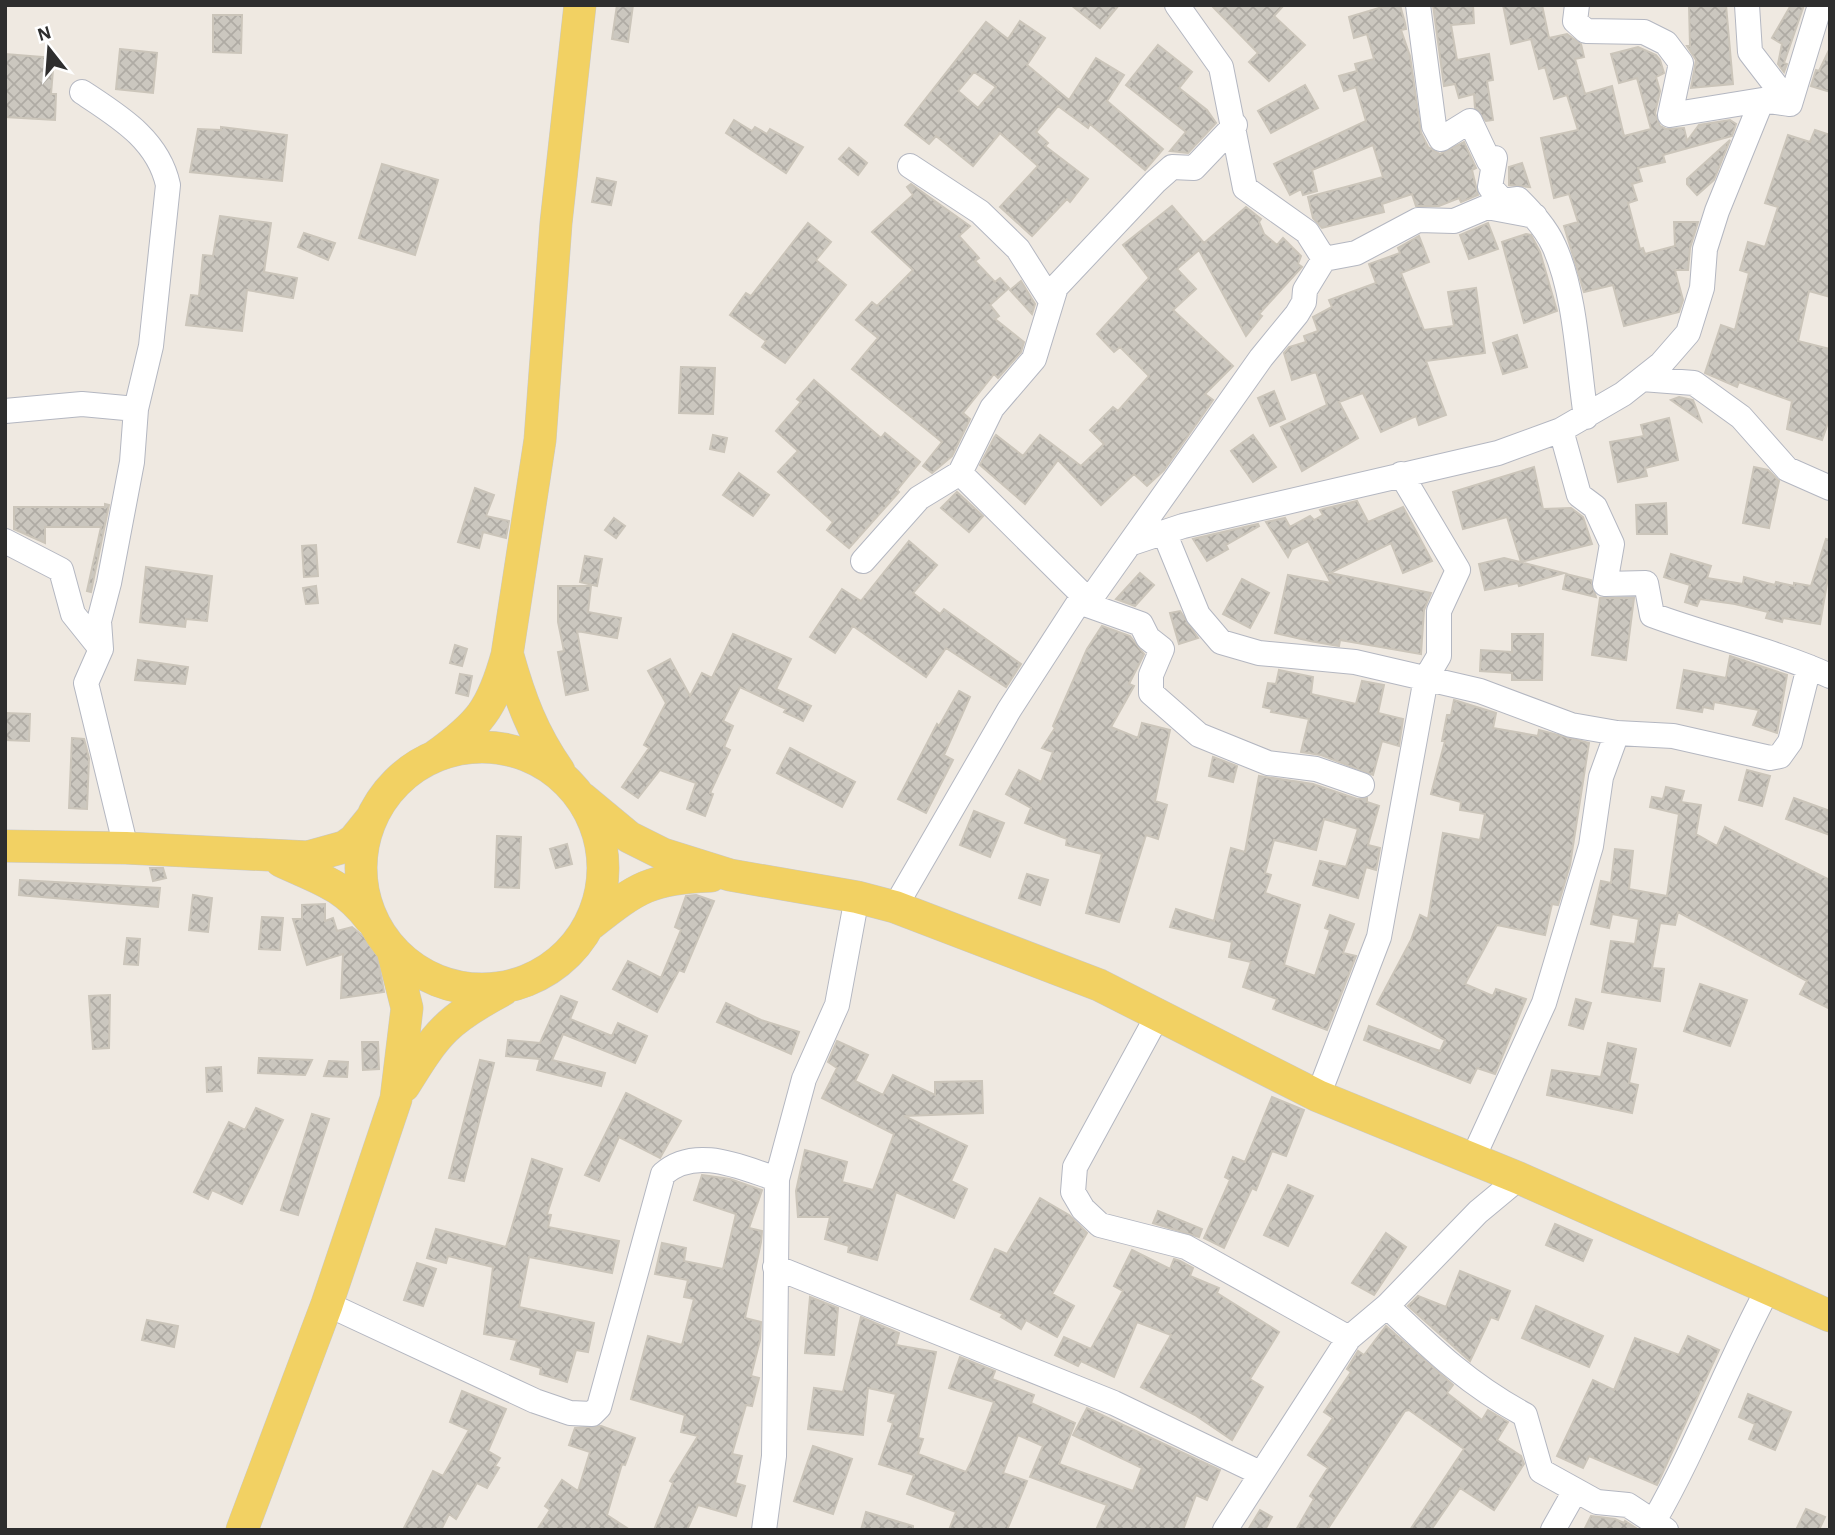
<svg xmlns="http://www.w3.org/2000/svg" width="1835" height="1535" font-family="'Alegreya Sans',sans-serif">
<defs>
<pattern id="building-cross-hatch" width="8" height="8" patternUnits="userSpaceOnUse" patternTransform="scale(1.75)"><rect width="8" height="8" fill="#cbc7bf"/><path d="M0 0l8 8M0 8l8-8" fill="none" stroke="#afaba4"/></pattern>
</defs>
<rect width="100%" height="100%" fill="#efe9e1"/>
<path fill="url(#building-cross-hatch)" stroke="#cbc5ba" stroke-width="2" fill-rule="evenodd" d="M617 5H633L628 42 612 39Z
M1071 5H1119L1100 28Z
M1211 5H1284L1274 16 1305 45 1269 81 1249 62 1258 53Z
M1389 5H1400L1405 23 1406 29 1401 30 1410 56 1421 133 1428 147 1440 154 1464 142 1476 168 1472 170 1478 195 1461 202 1459 198 1439 206H1416L1412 194 1382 204 1384 212 1322 228 1313 218 1308 197 1383 177 1373 145 1312 170 1317 191 1303 195 1301 189 1290 195 1274 164 1366 121 1356 87 1344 91 1339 76 1357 71 1355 64 1374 59 1367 34 1354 38 1349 17Z
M1433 5H1473L1474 23 1451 25 1457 60 1489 54 1493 80 1487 81 1493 120 1486 121 1475 108 1474 94 1459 98 1455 84 1444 86Z
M1503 5H1542L1549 38 1567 34 1581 44 1584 57 1575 59 1585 94 1612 86 1624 136 1651 129 1637 78 1619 83 1611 54 1638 47 1656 55 1660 60 1664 73 1656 77 1660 91 1655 113 1660 126 1666 129 1684 128 1687 141 1699 125 1730 120 1736 124 1732 136 1663 155 1665 162 1638 168 1642 181 1632 184 1637 200 1628 203 1640 249 1643 248 1645 254 1675 246 1674 222H1698L1690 248 1688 270H1675L1683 300 1679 312 1624 326 1613 285 1584 292 1564 226 1578 222 1569 194 1554 198 1541 138 1578 130 1567 95 1554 99 1545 67 1539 69 1531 39 1511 44Z
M1689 5H1726L1733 84 1691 88 1696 60 1687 46H1690Z
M1791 5H1804L1784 63 1787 64 1784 72 1778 64 1782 44 1772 38Z
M213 15H242L241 53 213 52Z
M1020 21 1045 38 1027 65 1069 100 1096 58 1124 75 1107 101 1163 149 1145 170 1090 124 1088 128 1058 106 1036 132 1048 143 1045 146 1088 179 1070 202 1067 199 1032 236 1000 207 1038 166 1000 133 973 166 936 136 929 144 905 125 986 22 1008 39ZM974 72 996 87 978 108 958 91Z
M1158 45 1192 72 1179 88 1207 110 1216 123 1188 153 1170 151 1186 132 1126 85Z
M1830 48V92L1811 86 1816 70 1819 71Z
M120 49 157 53 153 93 116 89Z
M5 54 54 58 51 94H56L55 120 5 117Z
M1305 85 1318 108 1271 133 1258 111Z
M734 120 752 131 755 127 767 134 770 129 803 147 786 173 726 133Z
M221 127 287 135 282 181 190 172 198 129 221 130Z
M1815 130 1830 135V297L1809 291 1798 341 1830 349V417L1822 440 1787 429 1792 401 1739 382 1737 387 1705 373 1721 325 1735 330 1749 273 1740 270 1748 242 1765 247 1778 207 1765 203 1788 135 1810 142Z
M1730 140 1714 180 1697 195 1687 184V179Z
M849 148 867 163 858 175 839 159Z
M1522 163 1530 187 1509 185V167Z
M382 164 438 180 415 255 359 238Z
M597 178 616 182 611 205 592 202Z
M911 184 970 226 959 236 979 258 975 261 995 282 1000 278 1009 288 990 305 999 316 995 319 1024 342 1021 352 998 378 994 374 963 413 970 419 952 456 932 473 923 466 942 442 852 369 878 338 856 320 872 302 877 306 913 270 872 232 913 195 907 187Z
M1172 206 1204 243 1246 207 1261 219 1259 222 1264 234 1277 245 1283 238 1301 256 1298 264 1302 267 1259 314 1262 316 1246 336 1199 250 1177 269 1196 289 1173 310 1233 366 1205 394 1213 400 1164 470 1147 486 1134 474 1101 505 1058 460 1025 504 980 465 994 438 996 435 1023 456 1040 435 1081 466 1104 444 1090 430 1113 407 1118 411 1149 376 1120 347 1114 352 1097 334 1149 278 1123 245Z
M220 216 271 223 264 272 297 278 293 298 247 290 242 331 186 325 191 295 199 296 203 255 213 256Z
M808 223 831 242 816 260 846 285 785 363 762 347 766 341 730 315 746 293 751 296Z
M1488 223 1498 249 1469 259 1460 235Z
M304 233 335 243 328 260 298 247Z
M1526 234 1531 235 1540 252 1557 311 1524 323 1502 242Z
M1419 236 1429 262 1401 273 1424 330 1454 326 1448 292 1476 288 1485 353 1426 361 1446 415 1419 425 1416 416 1381 432 1363 393 1339 402 1358 438 1302 471 1281 427 1327 405 1316 372 1292 380 1284 353 1289 347 1306 342 1304 336 1318 331 1313 317 1332 307 1329 300 1376 283 1369 264 1400 253 1398 248Z
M1021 281 1035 304 1032 314 1010 290Z
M1517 335 1527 367 1503 374 1493 343Z
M681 367 715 368 713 414 679 413Z
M814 380 881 438 885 433 920 462 897 490 899 492 849 548 827 530 833 522 778 472 798 451 776 431 801 402 797 399Z
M1274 391 1285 419 1270 426 1258 398Z
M1679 397 1693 400 1701 421 1671 400Z
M1669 418 1678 460 1645 468 1647 476 1618 482 1610 442 1644 436 1641 425Z
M713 435 727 438 724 452 710 449Z
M1253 435 1276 467 1253 482 1231 451Z
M1534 467 1543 509 1571 508 1583 517 1592 544 1521 562 1507 517 1463 529 1453 492Z
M1754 467 1768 470 1779 481 1769 528 1743 523Z
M739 473 769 495 753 516 723 495Z
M475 488 494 495 486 516 509 521 506 538 483 532 479 548 458 542Z
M957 492 983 516 969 532 941 508Z
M1357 501 1368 522 1403 507 1432 561 1403 573 1391 543 1330 573 1431 593 1424 610 1421 654 1340 640 1339 646 1310 641 1275 633 1288 575 1331 583 1308 541 1292 549 1288 557 1266 522 1285 518 1290 527 1310 516 1314 520 1323 515 1320 510 1323 509Z
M1666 503 1667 534H1637L1636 505Z
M105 504 109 505 91 592 87 591 101 527H45V543L14 529V507H105Z
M614 518 625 526 616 538 605 530Z
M1258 524 1259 526 1226 545 1228 549 1207 561 1193 539Z
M1826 539 1830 540V566L1820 624 1783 618 1782 622 1766 618 1768 612 1735 604 1700 599 1697 606 1685 602 1690 585 1664 577 1671 554 1711 566 1707 578 1743 584 1744 577 1775 585 1776 582 1794 586V583L1811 586Z
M909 541 937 565 913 593 940 614 944 609 1021 664 1006 687 946 648 926 677 853 626 835 653 810 637 842 589 861 601Z
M316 545 318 576 304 577 302 546Z
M585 556 602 559 597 586 580 582Z
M1504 558 1564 573 1519 586 1518 583 1485 590 1479 564Z
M146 567 212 576 207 621 186 619 185 627 140 622Z
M1140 573 1154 585 1135 606 1116 599Z
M1566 574 1591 580 1596 597 1563 589Z
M1242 579 1269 593 1250 628 1223 614Z
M316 586 318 603 306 604 303 588Z
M558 586H591L588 612 621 618 617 638 577 631 588 690 566 695 558 652 564 651 558 622Z
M1600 598H1634L1626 660 1592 655Z
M1180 611 1198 638 1179 644 1170 613Z
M1102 626 1130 636 1144 654 1129 684 1134 686 1111 727 1138 738 1142 723 1170 730 1155 801 1167 805 1158 839 1146 835 1119 922 1086 913 1102 854 1066 845 1067 839 1025 823 1031 808 1006 794 1019 770 1041 782 1053 752 1042 748 1055 728 1053 726 1087 649Z
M733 634 791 659 776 689 811 706 803 721 784 712 786 709 740 687 723 721 733 726 724 747 730 750 710 793 713 794 705 816 687 809 696 783 660 770 638 798 622 787 649 748 644 745 666 703 648 671 670 659 690 696 702 673 712 678Z
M1512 634H1543L1542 680H1512V673L1480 671 1481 650 1512 652Z
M455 645 467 649 462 666 450 663Z
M1730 656 1787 675 1777 733 1753 725 1759 710 1714 702 1713 709 1703 707 1702 712 1677 708 1684 670 1726 678Z
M138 660 188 667 185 684 135 680Z
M1279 670 1313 677 1311 694 1356 704 1362 681 1384 685 1378 713 1403 719 1399 746 1382 741 1373 775 1321 755 1301 752 1309 719 1271 712 1272 709 1263 707 1268 683 1276 684Z
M460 674 472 676 468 696 456 693Z
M959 691 970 697 944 755 953 760 926 813 898 799 937 724 939 726Z
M1454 700 1496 713 1493 728 1538 736 1539 730 1589 743 1570 865 1558 905 1552 904 1545 935 1497 925 1465 984 1493 996 1496 989 1526 999 1495 1074 1477 1068 1470 1083 1364 1040 1369 1026 1440 1051 1445 1040 1377 1004 1411 940 1420 915 1428 919 1443 833 1480 840 1485 814 1460 810 1461 802 1431 794 1445 741H1442L1447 715H1451Z
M5 713 30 714 29 741 5 740Z
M72 738 84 739 89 758 87 809 69 808Z
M790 748 855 782 842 807 777 773Z
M1213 757 1237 766 1233 782 1209 776Z
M1747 770 1770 776 1762 806 1739 800Z
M1259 776 1313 784 1357 799 1367 798V802L1379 806 1368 845 1380 848 1376 870 1366 867 1358 898 1313 885 1320 861 1346 867 1358 829 1324 819 1316 850 1274 840 1265 873 1271 875 1265 893 1300 905 1284 965 1315 976 1330 930 1325 928 1330 915 1354 924 1343 953 1356 956 1327 1030 1273 1009 1277 999 1243 987 1251 962 1229 957 1232 942 1170 927 1176 909 1214 921 1231 848 1245 852Z
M1666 787 1684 791 1681 802 1701 805 1696 834 1717 846 1725 827 1830 880V1009L1800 994 1807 981 1678 912 1675 925 1660 923 1652 968 1664 969 1660 1001 1602 992 1611 941 1635 944 1639 919 1612 914 1609 928 1591 924 1601 881 1611 883 1615 849 1633 851 1629 889 1667 896 1679 814 1650 807 1652 797 1663 799Z
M1794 798 1830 811V835L1786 819Z
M974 811 1004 823 990 857 960 845Z
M497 836 521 837 519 888 495 887Z
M567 844 572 864 556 868 550 849Z
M150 868H163L166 878 153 881Z
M1027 874 1048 880 1040 905 1019 898Z
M20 880 160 888 158 907 19 895Z
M193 895 212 898 208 932 189 930Z
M696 895 714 901 684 972 679 970 657 1012 613 989 628 961 661 978 681 930 675 927 686 896Z
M325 904V921L333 918 337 931 352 927 363 936 374 937 384 992 341 998 343 954 307 965 293 919H302V905Z
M262 917 283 918 280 950 259 949Z
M127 938 140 939 138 965 124 964Z
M1700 984 1747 1000 1730 1046 1684 1031Z
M110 995 109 1048 93 1049 89 996Z
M561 996 577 1002 570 1019 612 1036 618 1023 647 1036 635 1063 563 1034 552 1060 605 1073 601 1086 537 1070 540 1059 506 1056 508 1040 540 1043Z
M1576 999 1591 1003 1583 1029 1569 1025Z
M726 1003 761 1020 799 1032 791 1054 717 1022Z
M837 1041 868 1055 855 1081 883 1095 893 1075 935 1095V1082L982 1081 983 1113 904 1116 967 1146 951 1181 967 1189 954 1218 896 1192 877 1260 848 1252 849 1246 825 1239 830 1217H798L796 1191 805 1150 847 1162 842 1182 873 1190 894 1134 822 1098 837 1068 828 1062Z
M362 1042H378L379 1069 363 1070Z
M1608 1043 1636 1049 1629 1083 1638 1085 1632 1113 1547 1095 1552 1070 1601 1077Z
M259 1058 312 1060 305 1075 258 1073Z
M480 1060 494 1063 464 1181 449 1178Z
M329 1061 348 1062 347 1077 324 1076Z
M221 1067 222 1091 207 1092 206 1068Z
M626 1093 681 1121 660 1158 619 1137 599 1181 585 1175Z
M1272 1097 1304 1110 1286 1156 1272 1151 1256 1190 1252 1188 1224 1248 1204 1238 1230 1180 1225 1177 1233 1157 1245 1162Z
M256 1108 283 1120 242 1204 212 1190 208 1199 194 1192 229 1122 245 1130Z
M312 1114 329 1119 298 1215 281 1210Z
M532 1159 562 1169 547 1214 551 1215 548 1227 619 1241 612 1273 529 1257 519 1307 594 1323 588 1352 576 1350 567 1382 540 1374 541 1368 511 1359 517 1340 484 1334 493 1267 448 1256 446 1263 427 1258 436 1229 506 1247Z
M702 1175 730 1179 762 1190 749 1228 762 1231 761 1242 745 1318 761 1322 760 1340 751 1376 759 1378 752 1406 746 1405 732 1454 742 1456 735 1483 745 1486 736 1516 698 1505 687 1530H654L673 1483 670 1481 698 1436 681 1432 685 1415 631 1399 648 1336 682 1345 694 1299 684 1297 688 1280 655 1274 662 1243 686 1248 684 1261 723 1269 736 1214 694 1200Z
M1288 1185 1313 1196 1288 1246 1264 1235Z
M1040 1198 1069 1215 1087 1233 1052 1294 1074 1306 1057 1337 1026 1320 1021 1329 1001 1317 1003 1314 971 1299 995 1249 1007 1254Z
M1158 1211 1202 1229 1199 1237 1153 1223Z
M1555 1224 1592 1240 1583 1261 1546 1245Z
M1386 1233 1406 1247 1374 1295 1352 1283Z
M1132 1250 1170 1269 1174 1259 1180 1261 1193 1268 1190 1276 1219 1288 1217 1293 1279 1332 1250 1379 1263 1387 1232 1440 1195 1415 1141 1387 1171 1335 1137 1322 1114 1377 1081 1361 1078 1366 1055 1355 1064 1337 1091 1349 1123 1291 1114 1286Z
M417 1263 436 1269 423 1306 404 1300Z
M1460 1271 1510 1291 1498 1320 1491 1317 1470 1361 1408 1306 1418 1296 1446 1307Z
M810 1297 838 1308 834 1355 805 1353Z
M1536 1306 1603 1336 1589 1367 1522 1338Z
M861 1317 899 1333 896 1345 936 1352 918 1438 923 1439 918 1454 966 1472 971 1462 994 1402 949 1388 960 1357 995 1371 992 1379 1034 1395 1031 1403 1075 1423 1059 1464 1133 1491 1142 1468 1073 1435 1087 1408 1220 1470 1207 1500 1196 1495 1183 1530H1096L1107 1505 1030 1477 1043 1446 1018 1435 1003 1473 1027 1481 1007 1530H949L956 1512 907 1494 914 1475 879 1464 893 1423 888 1421 896 1394 868 1388 863 1435 808 1429 814 1388 843 1392Z
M147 1320 178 1326 174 1347 142 1340Z
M1386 1326 1453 1385 1447 1393 1482 1420 1488 1410 1508 1422 1497 1440 1521 1456 1524 1464 1494 1510 1460 1488 1431 1530H1410L1464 1449 1409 1410 1405 1411 1327 1530H1296L1314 1499 1310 1496 1328 1468 1308 1455 1333 1418 1324 1412 1351 1372 1347 1369 1358 1351 1364 1355Z
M1688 1336 1719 1350 1657 1485 1589 1456 1583 1468 1557 1456 1593 1380 1614 1390 1635 1338 1679 1355Z
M462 1391 506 1409 488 1451 500 1458 495 1466 499 1468 487 1488 477 1483 456 1519 449 1514 441 1530H403L433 1471 443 1476 469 1430 450 1422Z
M1748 1394 1791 1412 1775 1450 1749 1439 1755 1424 1739 1417Z
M601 1426 635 1438 625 1465 622 1464 607 1515 630 1530H537L550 1510 545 1506 562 1480 578 1491 590 1452 569 1445 575 1428Z
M813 1446 852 1459 833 1514 794 1501Z
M1806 1509 1825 1517 1819 1530H1796Z
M1260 1510 1272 1517 1265 1530H1248Z
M866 1512 913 1526V1530H861Z
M1591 1516 1615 1519 1624 1523 1625 1521 1639 1530H1584Z"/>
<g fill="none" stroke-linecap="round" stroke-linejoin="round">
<g stroke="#b4b7c1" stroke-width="26">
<path id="minor" d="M1177 5 1221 67 1245 188 1307 232 1324 259
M1418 5 1434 126 1441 139 1470 121 1489 161 1495 158 1490 187 1503 201 1518 199C1532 213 1546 228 1554 246 1576 294 1578 365 1586 417
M1577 5 1575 21 1586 31 1644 32 1666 43 1681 63 1670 115 1762 100
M1747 5 1750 52 1790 104
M82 92C118 116 158 139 168 185L151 346 136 409 132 462 109 583 99 621 101 649 86 683 126 848
M1790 104 1820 5
M910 166 980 212 1018 249 1051 301
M1642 379 1694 383 1741 417 1787 469 1830 488
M5 411 82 404 136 409
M1561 430 1579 495 1595 507 1612 544 1605 584 1646 583 1652 615C1711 637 1773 650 1830 676
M960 473 1089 601
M1164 532 1198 615 1221 642 1259 653 1355 662 1480 691 1571 725 1617 733 1673 736 1770 758 1780 756 1790 742 1809 667
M5 541 61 570 73 614 101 649
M1132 543 1183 526 1498 453 1561 430 1623 394 1661 364 1688 333 1702 288 1705 249 1717 211 1762 100 1790 104
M863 561 919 498 960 473 992 408 1034 359 1056 287 1155 182 1172 167 1194 168 1235 125
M1079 602 1141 624 1148 638 1162 649 1151 675V693L1199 735 1268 763 1316 769 1362 785
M895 907 1009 710 1079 602 1089 601 1261 358 1297 314 1304 302 1305 290 1324 259 1356 253 1418 220 1454 221 1487 207 1535 216
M1159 1013 1075 1167 1073 1192 1083 1209 1100 1225 1186 1247 1349 1338
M1318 1096 1379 937 1426 678 1439 656V611L1458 570 1401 474
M1473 1158 1544 1003 1591 846 1601 777 1617 733
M775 1267 1114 1403 1260 1473
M327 1304 535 1401 570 1413 592 1414 599 1407 663 1174C696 1145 742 1168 777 1179
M1387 1306C1433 1350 1468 1384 1525 1415L1541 1471 1597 1502 1628 1505 1666 1530
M1654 1521C1697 1446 1727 1365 1768 1289
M764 1530 774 1456 777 1179 804 1079 837 1005 857 897
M1225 1530 1349 1338 1387 1306 1478 1212 1519 1178
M1553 1530 1575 1491"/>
</g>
<g stroke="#c9c9c9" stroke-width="33">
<path id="major" d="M508 656C520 699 533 734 559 771
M361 868a121 121 0 1 1 242 0a121 121 0 1 1-242 0Z
M434 757C480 724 492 709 507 655L540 440 556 223 580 5
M582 798 629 837 663 854 730 875 857 897 895 907 1099 985 1318 1096 1519 1178 1830 1316
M5 846 126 848 308 857 344 847 354 840 371 819
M281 861C319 879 343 884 370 919
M591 924C639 886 650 879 711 876
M404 1086C437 1032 447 1020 503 990
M242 1530 327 1304 396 1099 407 1008 393 952"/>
</g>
<use href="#minor" stroke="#fff" stroke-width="24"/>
<use href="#major" stroke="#f2d163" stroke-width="32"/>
</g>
<rect width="1835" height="1535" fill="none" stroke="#2e2e2e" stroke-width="14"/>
<g transform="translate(49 49) rotate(343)" stroke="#ffffff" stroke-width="5" paint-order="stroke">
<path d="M0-5L12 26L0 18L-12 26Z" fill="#2e2e2e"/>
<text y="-10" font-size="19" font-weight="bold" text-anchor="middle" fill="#2e2e2e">N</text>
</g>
</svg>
